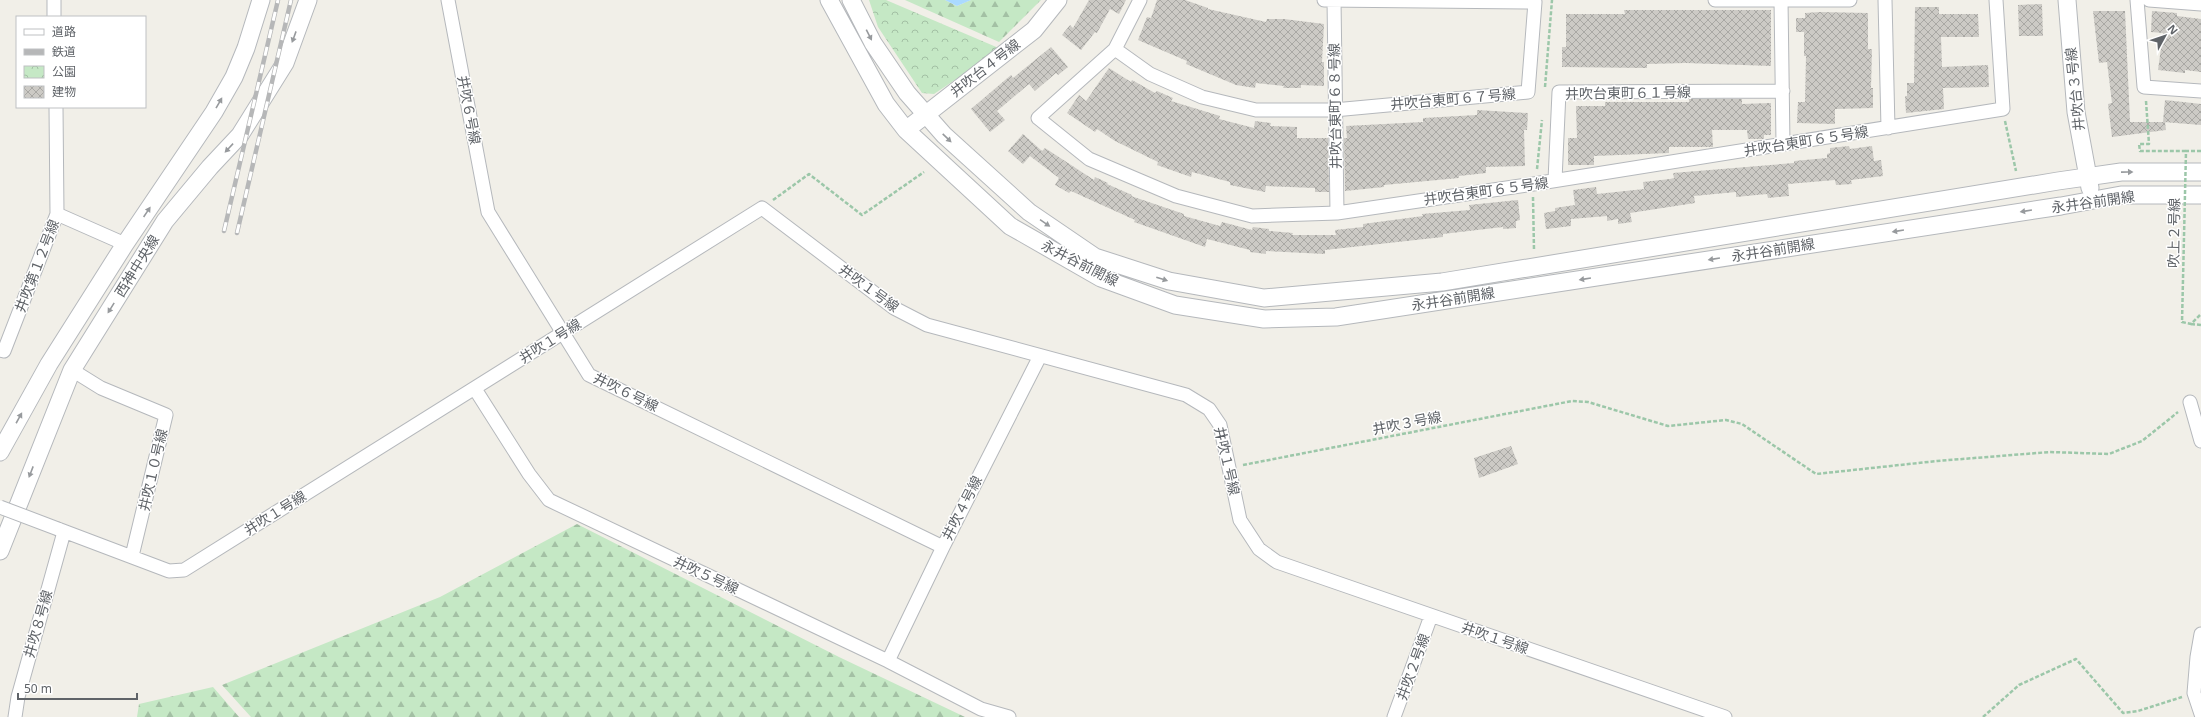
<svg xmlns="http://www.w3.org/2000/svg" width="2201" height="717" font-family="'Noto Sans','Noto Sans JP',sans-serif">
<defs>
<pattern id="forest-firs" width="22" height="20" patternUnits="userSpaceOnUse"><rect width="22" height="20" fill="#c5e8c5"/><path d="M5 1l3.5 6h-7zM16 11l3.5 6h-7z" fill="#a3c0a4"/></pattern>
<pattern id="park-crowns" width="20" height="18" patternUnits="userSpaceOnUse"><rect width="20" height="18" fill="#c5e8c5"/><path d="M2 6a3 3 0 1 1 6 0M12 15a3 3 0 1 1 6 0" fill="none" stroke="#a3c0a4"/></pattern>
<pattern id="water-ripples" width="26" height="14" patternUnits="userSpaceOnUse"><rect width="26" height="14" fill="#aadaff"/><path d="M2 4q2-2 4 0t4 0M15 11q2-2 4 0t4 0" fill="none" stroke="#8eb4d2"/></pattern>
<pattern id="building-cross-hatch" width="8" height="8" patternUnits="userSpaceOnUse"><rect width="8" height="8" fill="#cccac5"/><path d="M0 0l8 8M0 8l8-8" fill="none" stroke="#a9a8a4"/></pattern>
</defs>
<rect width="100%" height="100%" fill="#f1efe8"/>
<path fill="url(#forest-firs)" d="M905 0H945L957 6 971 0H1041L999 42Z
M577 524 839 657 965 717H251L222 685 440 597Z
M213 687 239 717H137L139 704Z"/>
<path fill="url(#park-crowns)" d="M869 0H886L1001 49 934 94 922 93 878 27Z"/>
<path fill="url(#water-ripples)" d="M945 0H971L957 6Z"/>
<path fill="url(#building-cross-hatch)" d="M1089 0H1126L1119 14 1110 9 1097 33 1095 32 1081 50 1062 35 1070 25 1073 28Z
M1157 0H1185L1208 8V9L1266 22 1267 19H1284L1324 24 1322 62H1324V86L1301 85V88H1283L1284 86 1256 83 1255 88 1236 85 1186 64 1187 61 1138 40 1147 17 1151 18Z
M2042 4 2043 36H2019L2018 5Z
M1915 7H1939V14H1978L1979 37H1941L1942 67 1988 65 1989 87 1943 88 1944 109 1906 113 1905 96H1907V83H1914Z
M1624 10H1771V66L1686 63 1647 64V68L1562 67V47H1566V14H1625Z
M2093 11H2125L2130 122H2165L2166 130 2112 137 2108 104 2112 103 2107 62 2099 63Z
M2152 11 2177 13V16L2201 19V72L2185 70V73L2158 70 2163 33 2151 32Z
M1820 12 1868 13V49H1872L1871 88H1873V108L1835 109V124L1797 123 1798 102H1805L1806 56H1804V32H1796V18H1805V13Z
M1051 47 1068 67 1058 75 1056 73 1035 91 1029 84 997 111 1005 120 990 132 971 109 1011 75 1013 78Z
M1109 68 1131 82 1132 80 1155 93 1157 91 1173 98 1171 101 1220 116 1219 119 1254 128 1255 121 1271 123 1270 126 1297 127V138H1328L1329 192H1315V188L1266 186 1265 192 1230 185V182L1192 172 1191 177 1157 165 1158 162 1115 141 1097 129 1095 132 1067 113 1079 95 1086 101Z
M1689 99H1742V104L1771 103V135H1764V139H1748L1747 130H1712L1713 147H1669V153L1594 156V165H1568V138H1577L1576 106H1605V102H1689Z
M2165 100 2201 104V125L2163 122Z
M1477 110 1528 113 1527 130H1524L1525 166 1486 167V173L1459 176V178L1384 185V187L1345 191 1344 138H1347L1346 126 1423 122V118L1477 115Z
M1023 134 1042 151 1045 148 1094 180 1095 177 1108 183 1107 184 1132 195 1131 196 1184 214V216L1220 226 1222 222 1252 230 1253 227 1269 229V231L1293 233 1292 235H1336L1335 230 1363 227V224L1423 216 1422 214 1470 210 1469 205 1518 200 1520 220 1516 221V228L1503 229V227L1443 234V237L1325 250V254L1266 251V254L1250 252V250L1207 239 1205 247 1134 222 1135 220 1071 191 1069 193 1055 185 1059 178 1030 156 1023 164 1008 151Z
M1849 146 1850 149 1872 146 1874 161 1881 160 1883 176 1851 180 1852 184 1836 185 1835 180 1788 184 1789 196 1768 198 1767 194 1736 197V192L1694 196 1695 203 1630 213 1632 222 1618 224V219L1607 221V216L1571 219V226L1546 229 1544 213 1555 211V208L1575 205 1573 190 1596 187 1597 194 1644 189 1643 182 1670 179 1674 178 1673 173 1794 163V161L1827 158V154L1830 153V148Z
M1511 446 1518 464 1479 478 1474 458Z"/>
<g fill="none" stroke-linecap="round" stroke-linejoin="round">
<g stroke="#b5b8bc" stroke-width="15">
<path id="minor" d="M54 0V17
M448 0 488 212 589 375 943 547
M1140 0 1115 49 1038 118 1089 159 1176 196 1252 216 1337 213 1540 183 2003 109 1996 0
M1334 0 1337 213
M1715 0H1850
M1781 0 1783 144
M1885 0 1888 128
M2137 0 2144 87 2201 91
M2149 0 2201 4
M1115 49 1150 74 1202 97 1256 110H1334L1528 92 1535 2 1324 0
M1555 180 1559 92 1783 91
M57 214 125 244
M0 350 4 351 57 214 56 107
M72 370 101 388 166 415 132 556
M475 389 529 474 549 500 888 661 981 709 1009 717
M2190 402 2201 441
M58 529 169 571 184 570 762 208 894 308 927 325 1186 395 1209 409 1220 425 1240 520 1259 549 1277 562 1725 717
M2201 634 2197 657 2194 693 2201 714
M888 661 943 547 1040 356
M15 717 18 697 64 532
M1394 717 1431 616"/>
</g>
<g stroke="#b5b8bc" stroke-width="19">
<path id="tertiary" d="M829 0 886 104 906 130 1010 226 1101 278 1175 305 1264 319 1336 317 2061 206 2121 195H2201
M851 0 873 43 907 93 944 135 1029 212 1095 257 1169 281 1264 298 1442 282 2058 181 2121 172H2201
M2067 0 2076 112 2090 188
M906 130 1034 30 1058 0
M0 452 49 364 125 244 214 112 234 77 246 48 261 0
M0 551 72 370 165 221 210 167 240 135 285 63 308 0"/>
</g>
<path stroke="#9cc7a9" stroke-width="2.5" stroke-dasharray="4 2" stroke-linecap="butt" d="M1545 87 1552 0
M2146 101 2149 144H2139L2140 151H2186
M2005 121 2016 171
M1537 169 1542 120
M1533 197 1534 250
M773 200 809 174 862 215 924 172
M2191 324 2201 325
M1243 465 1572 401 1588 402 1668 426 1726 420 1742 424 1816 474 1937 461 2050 452 2109 454 2142 441 2178 412
M1983 717 2019 685 2076 659 2123 713 2138 711 2182 697"/>
<use href="#minor" stroke="#fff" stroke-width="13"/>
<use href="#tertiary" stroke="#fff" stroke-width="17"/>
<g stroke="#b6b7b8" stroke-width="4.5">
<path id="rail" d="M224 231 278 0
M237 233 291 0"/>
</g>
<use href="#rail" stroke="#fff" stroke-width="3" stroke-dasharray="9" stroke-linecap="butt"/>
<g stroke="#b5b8bc" stroke-width="15" stroke-linecap="butt">
<path id="minor-bridge" d="M0 507 58 529"/>
</g>
<path stroke="#9cc7a9" stroke-width="2.5" stroke-dasharray="4 2" stroke-linecap="butt" d="M2201 151H2186L2182 322 2191 324 2201 314"/>
<use href="#minor-bridge" stroke="#fff" stroke-width="13"/>
</g>
<defs><path id="oneway-solid" d="M-6-.8H1V-3.2L6.5 0L1 3.2V.8H-6Z"/></defs>
<g fill="#979a9d">
<use href="#oneway-solid" transform="translate(869 35) rotate(63)"/>
<use href="#oneway-solid" transform="translate(294 37) rotate(110)"/>
<use href="#oneway-solid" transform="translate(219 103) rotate(-60)"/>
<use href="#oneway-solid" transform="translate(947 138) rotate(44)"/>
<use href="#oneway-solid" transform="translate(229 148) rotate(133)"/>
<use href="#oneway-solid" transform="translate(2127 172) rotate(-1)"/>
<use href="#oneway-solid" transform="translate(2026 211) rotate(171)"/>
<use href="#oneway-solid" transform="translate(147 212) rotate(-56)"/>
<use href="#oneway-solid" transform="translate(1045 223) rotate(34)"/>
<use href="#oneway-solid" transform="translate(1898 231) rotate(171)"/>
<use href="#oneway-solid" transform="translate(1714 259) rotate(171)"/>
<use href="#oneway-solid" transform="translate(1162 279) rotate(18)"/>
<use href="#oneway-solid" transform="translate(1585 279) rotate(171)"/>
<use href="#oneway-solid" transform="translate(111 308) rotate(122)"/>
<use href="#oneway-solid" transform="translate(19 418) rotate(-61)"/>
<use href="#oneway-solid" transform="translate(31 472) rotate(111)"/>
</g>
<g text-anchor="middle" stroke-width="3" stroke-linejoin="round" paint-order="stroke">
<g font-size="14" fill="#5f6368" stroke="#fff">
<text transform="translate(985 68) rotate(-38)" y="5">井吹台４号線</text>
<text transform="translate(2075 89) rotate(-96)" y="5">井吹台３号線</text>
<text transform="translate(1628 93) rotate(-1)" y="5">井吹台東町６１号線</text>
<text transform="translate(1453 99) rotate(-5)" y="5">井吹台東町６７号線</text>
<text transform="translate(1335 106) rotate(-91)" y="5">井吹台東町６８号線</text>
<text transform="translate(469 110) rotate(79)" y="5">井吹６号線</text>
<text transform="translate(1806 141) rotate(-9)" y="5">井吹台東町６５号線</text>
<text transform="translate(1486 191) rotate(-8)" y="5">井吹台東町６５号線</text>
<text transform="translate(2093 202) rotate(-8)" y="5">永井谷前開線</text>
<text transform="translate(2174 233) rotate(-89)" y="5">吹上２号線</text>
<text transform="translate(1773 250) rotate(-9)" y="5">永井谷前開線</text>
<text transform="translate(1080 263) rotate(27)" y="5">永井谷前開線</text>
<text transform="translate(37 266) rotate(-69)" y="5">井吹第１２号線</text>
<text transform="translate(137 266) rotate(-58)" y="5">西神中央線</text>
<text transform="translate(869 288) rotate(36)" y="5">井吹１号線</text>
<text transform="translate(1453 299) rotate(-9)" y="5">永井谷前開線</text>
<text transform="translate(550 341) rotate(-32)" y="5">井吹１号線</text>
<text transform="translate(626 392) rotate(26)" y="5">井吹６号線</text>
<text transform="translate(1407 423) rotate(-11)" y="5">井吹３号線</text>
<text transform="translate(1227 461) rotate(77)" y="5">井吹１号線</text>
<text transform="translate(153 470) rotate(-77)" y="5">井吹１０号線</text>
<text transform="translate(962 508) rotate(-63)" y="5">井吹４号線</text>
<text transform="translate(275 513) rotate(-32)" y="5">井吹１号線</text>
<text transform="translate(706 575) rotate(25)" y="5">井吹５号線</text>
<text transform="translate(38 624) rotate(-74)" y="5">井吹８号線</text>
<text transform="translate(1495 638) rotate(19)" y="5">井吹１号線</text>
<text transform="translate(1413 667) rotate(-70)" y="5">井吹２号線</text>
</g>
</g>
<rect x="16" y="16" width="130" height="92" fill="#ffffff" stroke="#bfc1c3"/>
<rect x="24" y="29" width="20" height="6" fill="#ffffff" stroke="#bfc1c3"/>
<text x="52" y="36" font-size="12" fill="#5f6368">道路</text>
<rect x="24" y="49" width="20" height="6" fill="#b6b7b8" stroke="#bfc1c3"/>
<text x="52" y="56" font-size="12" fill="#5f6368">鉄道</text>
<rect x="24" y="66" width="20" height="12" fill="url(#park-crowns)" stroke="#bfc1c3"/>
<text x="52" y="76" font-size="12" fill="#5f6368">公園</text>
<rect x="24" y="86" width="20" height="12" fill="url(#building-cross-hatch)" stroke="#bfc1c3"/>
<text x="52" y="96" font-size="12" fill="#5f6368">建物</text>
<g transform="translate(2165 36) rotate(50)" stroke="#ffffff" stroke-width="3" paint-order="stroke">
<path d="M0-3L7 15L0 10L-7 15Z" fill="#5f6368"/>
<text y="-6" font-size="11" font-weight="bold" text-anchor="middle" fill="#5f6368">N</text>
</g>
<path d="M18 693v6h119v-6" fill="none" stroke="#5f6368" stroke-width="2"/>
<text x="24" y="693" font-size="12" fill="#5f6368" stroke="#ffffff" stroke-width="3" paint-order="stroke">50 m</text>
</svg>
